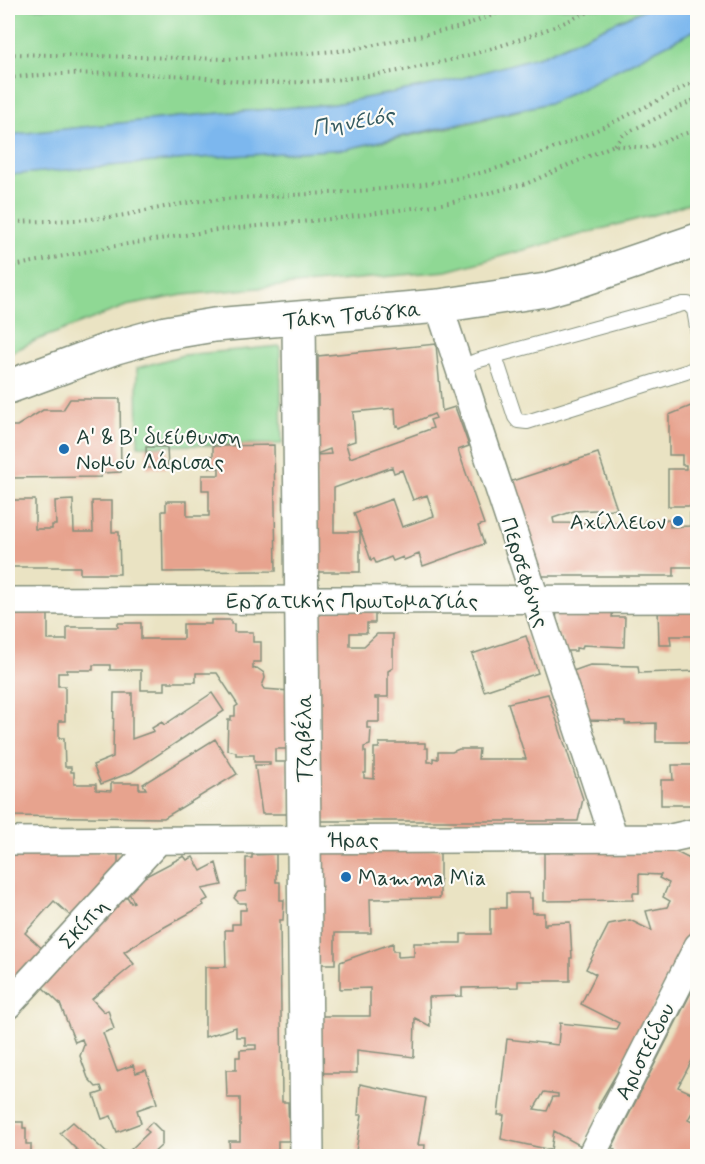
<svg xmlns="http://www.w3.org/2000/svg" width="705" height="1164" font-family="Mynerve,sans-serif">
<rect width="100%" height="100%" fill="#fdfcf7"/>
<filter id="ink" filterUnits="userSpaceOnUse"><feTurbulence type="fractalNoise" baseFrequency=".0167" numOctaves="2"/><feDisplacementMap in="SourceGraphic" scale="12" xChannelSelector="R" yChannelSelector="G"/><feConvolveMatrix kernelMatrix="1 2 1 2 8 2 1 2 1" color-interpolation-filters="sRGB"/></filter>
<filter id="wash" filterUnits="userSpaceOnUse"><feTurbulence type="fractalNoise" baseFrequency=".008" numOctaves="4" result="noise"/><feDisplacementMap in="SourceGraphic" scale="24" xChannelSelector="R" yChannelSelector="G"/><feGaussianBlur stdDeviation="1.35" result="paint"/><feColorMatrix in="noise" values="0 0 0 0 0 0 0 0 0 0 0 0 0 0 0 0 0 1.4 0 .05"/><feComposite in="paint" operator="in"/></filter>
<g filter="url(#wash)">
<rect width="100%" height="100%" fill="#eae3c3"/>
<path fill="#8fd894" stroke="#578a64" stroke-width="1.5" d="M8 8H647L544 55 452 81 335 104 197 115 8 135Z
M697 29V200L664 212 447 271 183 295 126 306 37 340 8 354V175L199 158 346 149 461 125 553 102Z
M280 346 282 444 138 446 137 368 183 355Z"/>
<path fill="#7cb7ee" stroke="#4e7a91" stroke-width="1.5" d="M647 8H697V29L553 102 346 149 199 158 8 175V135L197 115 335 104 452 81 544 55Z"/>
<g id="blocks">
<path fill="#e7a38e" fill-rule="evenodd" d="M436 344 442 411 455 407 469 446 458 450 484 524 478 526 484 544 423 566 419 554 404 560 403 557 393 561 391 557 376 563 374 559 371 560 354 513 392 499 402 527 434 516 427 495 413 500 402 470 394 473 392 467 334 488V532H360V572H316V455L331 454 330 449 314 455V422H318V356ZM395 408 396 426 398 425 399 428 434 414 436 418 430 420 433 428 350 458 346 444 355 441 353 412Z
M70 399H120L121 472 101 473V477L8 478V426H17L43 410H63Z
M698 403V506H668V469H686V465H682V455H669V415Z
M274 445 276 571 163 572 162 511H166V501H187V516H209V490H202V475H219V468H210V456H213V446Z
M146 447H167L168 468H147Z
M598 453 617 509 574 511 553 518 554 523 645 524V520H670V527L690 526V513H698V567H674V576H540L509 482Z
M8 500H35V529H52V525H56L55 501 73 500 74 532H93L92 501H112V532H119L120 574H80V567H8Z
M318 604H375V623H367V633H350V646H364L377 634H393V668L388 671V697H375V699H379V722H367V728H371L370 745 364 747V752H366V773H364V778L374 779V748H379V743H425V748H428V762H433V758L438 759V752H452L459 749H479L478 759H526L508 703 548 694 583 799 578 821H317Z
M557 607 613 608 612 617H625L624 647 583 645 582 649 576 648V651H563V638L558 637 559 625H556Z
M698 607V651H695L694 636H670L671 645H659L658 608Z
M48 611V640H67V627H118V623H141V639H183V624H211V620H231V624H234V632H253V642H261V662H253V669L257 668 264 673 265 678 262 686 264 689 290 691V749H275V762H288V814H262L255 765H270V762H254V755H236V752L227 750 228 720H231V716H235V707L238 705 217 673H196V682H165V690H141V670H110V665H93V670H67V673H58V686H65V721H59V738H64L65 767H71V772H74V784H96V790L111 791V783H139V789H146L143 784 215 739 237 774 164 818 8 816V612Z
M526 636 538 673 484 691 472 654Z
M590 665 638 666 639 673 698 671V805H661V780H673L672 765H693V742H656V723L625 724V721L589 720 573 671Z
M114 693H132V739L154 731 152 728 162 722 164 725 212 693 224 711 132 772 101 784 93 765 113 757Z
M315 846 440 849V898L370 899 371 933H335V964H316Z
M639 846H664L698 863V919L640 1033 600 1102 598 1108 600 1109 581 1146 554 1131 551 1150 501 1139 504 1115H498L507 1039 558 1045 560 1023 616 1029 619 1023 581 1004 596 974 586 969 609 924 630 920 652 931 646 911 667 907 670 901 663 897 669 883 659 878 661 875 639 874V893H633V900L544 901V853H549V848L635 847 636 852H639ZM544 1092 558 1094V1097H553L547 1111 534 1109Z
M8 851 118 852V871L75 920 54 901 25 933 46 952 8 990Z
M276 854V882H280V900H284L283 920H280L282 1102H288L289 1141H278V1156H230L229 1141H240V1098H227L226 1070H236V1057H240V1050L256 1049V1045H245V1037H236V1027L205 1037V967H226L225 930H232V924H240V910H246V903H239L234 898 238 892 246 891V858H252V855Z
M184 856 187 860 193 857 201 871 216 863 222 885 202 889 208 899 202 902 204 905 152 934 124 952 134 964 92 999 104 1012 108 1010 114 1029 103 1033 117 1071 133 1065 136 1073 146 1070 157 1103 137 1110 141 1123 117 1132 111 1116 102 1119 94 1095 103 1092 101 1086 96 1087 88 1078 80 1056 84 1045 82 1039 75 1042 60 1004 40 985 123 890 131 903 134 902 128 891 129 885Z
M506 893H529V898H532V913H544V925H546V923L570 922 572 958H570V981H518V987L462 988V996L429 997 430 1026 415 1018 414 1057 357 1050V1073H320V1016H370V988L340 989V962L393 943V951H398V957L414 956V943H461V934H490V908H506Z
M698 979V1049L678 1087 698 1096V1101L688 1120 698 1125V1137L693 1146 694 1147 690 1156H612L615 1149 612 1148Z
M360 1084 426 1098 418 1145H425L424 1156H361L362 1151H356L362 1115H358Z
M8 1122H23V1128H26V1144H31V1156H8Z
M73 1122 110 1156H83L60 1133Z
M152 1122 162 1132V1145L150 1156H124L149 1132 145 1129Z"/>
</g>
</g>
<g filter="url(#ink)">
<use href="#blocks" fill-opacity="0" stroke="#84907c" stroke-width="1.5"/>
<g fill="none" stroke-linecap="round" stroke-linejoin="round">
<g stroke="#84907c" stroke-width="16">
<path id="service" d="M495 356 515 417 518 421 527 422 686 372 693 369 698 363
M459 368 476 361 683 304H688L694 310 698 333"/>
</g>
<g stroke="#84907c" stroke-width="30">
<path id="minor" d="M439 306 614 838
M8 601 698 599
M8 841 671 838 698 832
M8 1005 159 840
M591 1156 698 946"/>
</g>
<g stroke="#84907c" stroke-width="36">
<path id="tertiary" d="M299 319 307 1156
M8 387 116 347 166 333 214 325 439 306 546 290 581 280 698 240"/>
</g>
<path stroke="#84907c" stroke-width="4" stroke-dasharray="1.5 4.5" stroke-linecap="butt" d="M8 54 227 59 350 50 457 28 512 8
M8 78C60 72 114 73 167 75 202 76 237 83 271 83 383 82 497 55 597 8
M614 145 624 134 698 98
M8 222C47 221 87 221 125 215 151 210 175 204 201 201 287 193 379 195 463 177 542 160 626 117 698 80
M8 267 109 247 217 230 341 218 449 203 528 183 614 145 646 148 698 129"/>
<use href="#service" stroke="#fff" stroke-width="14"/>
<use href="#minor" stroke="#fff" stroke-width="27"/>
<use href="#tertiary" stroke="#fff" stroke-width="33"/>
</g>
</g>
<g fill="#1f6fb2" stroke="#fdfcf7" stroke-width="2">
<circle cx="64" cy="449" r="6"/>
<circle cx="678" cy="521" r="6"/>
<circle cx="346" cy="877" r="6"/>
</g>
<g text-anchor="middle" stroke-width="4.5" stroke-linejoin="round" paint-order="stroke">
<g font-size="22" fill="#1f3d34" stroke="#fdfcf7">
<text transform="translate(352 314) rotate(-5)" y="8">Τάκη Τσιόγκα</text>
<text transform="translate(526 572) rotate(72)" y="8">Περσεφόνης</text>
<text x="352" y="608">Εργατικής Πρωτομαγιάς</text>
<text transform="translate(303 738) rotate(-90)" y="8">Τζαβέλα</text>
<text x="353" y="847">Ήρας</text>
<text transform="translate(83 923) rotate(-47)" y="8">Σκίπη</text>
<text transform="translate(644 1051) rotate(-63)" y="8">Αριστείδου</text>
</g>
<g font-size="22" fill="#1f3d34" stroke="#fdfcf7" text-anchor="start">
<text x="76" y="444">Α' &amp; Β' διεύθυνση<tspan x="76" dy="25">Νομού Λάρισας</tspan></text>
<text x="666" y="529" text-anchor="end">Αχίλλειον</text>
<text x="358" y="885">Mamma Mia</text>
</g>
<g font-size="24" font-style="italic" fill="#365c62" stroke="#fdfcf7">
<text transform="translate(353 121) rotate(-10)" y="8">Πηνειός</text>
</g>
</g>
<rect width="705" height="1164" fill="none" stroke="#fdfcf7" stroke-width="30"/>
</svg>
